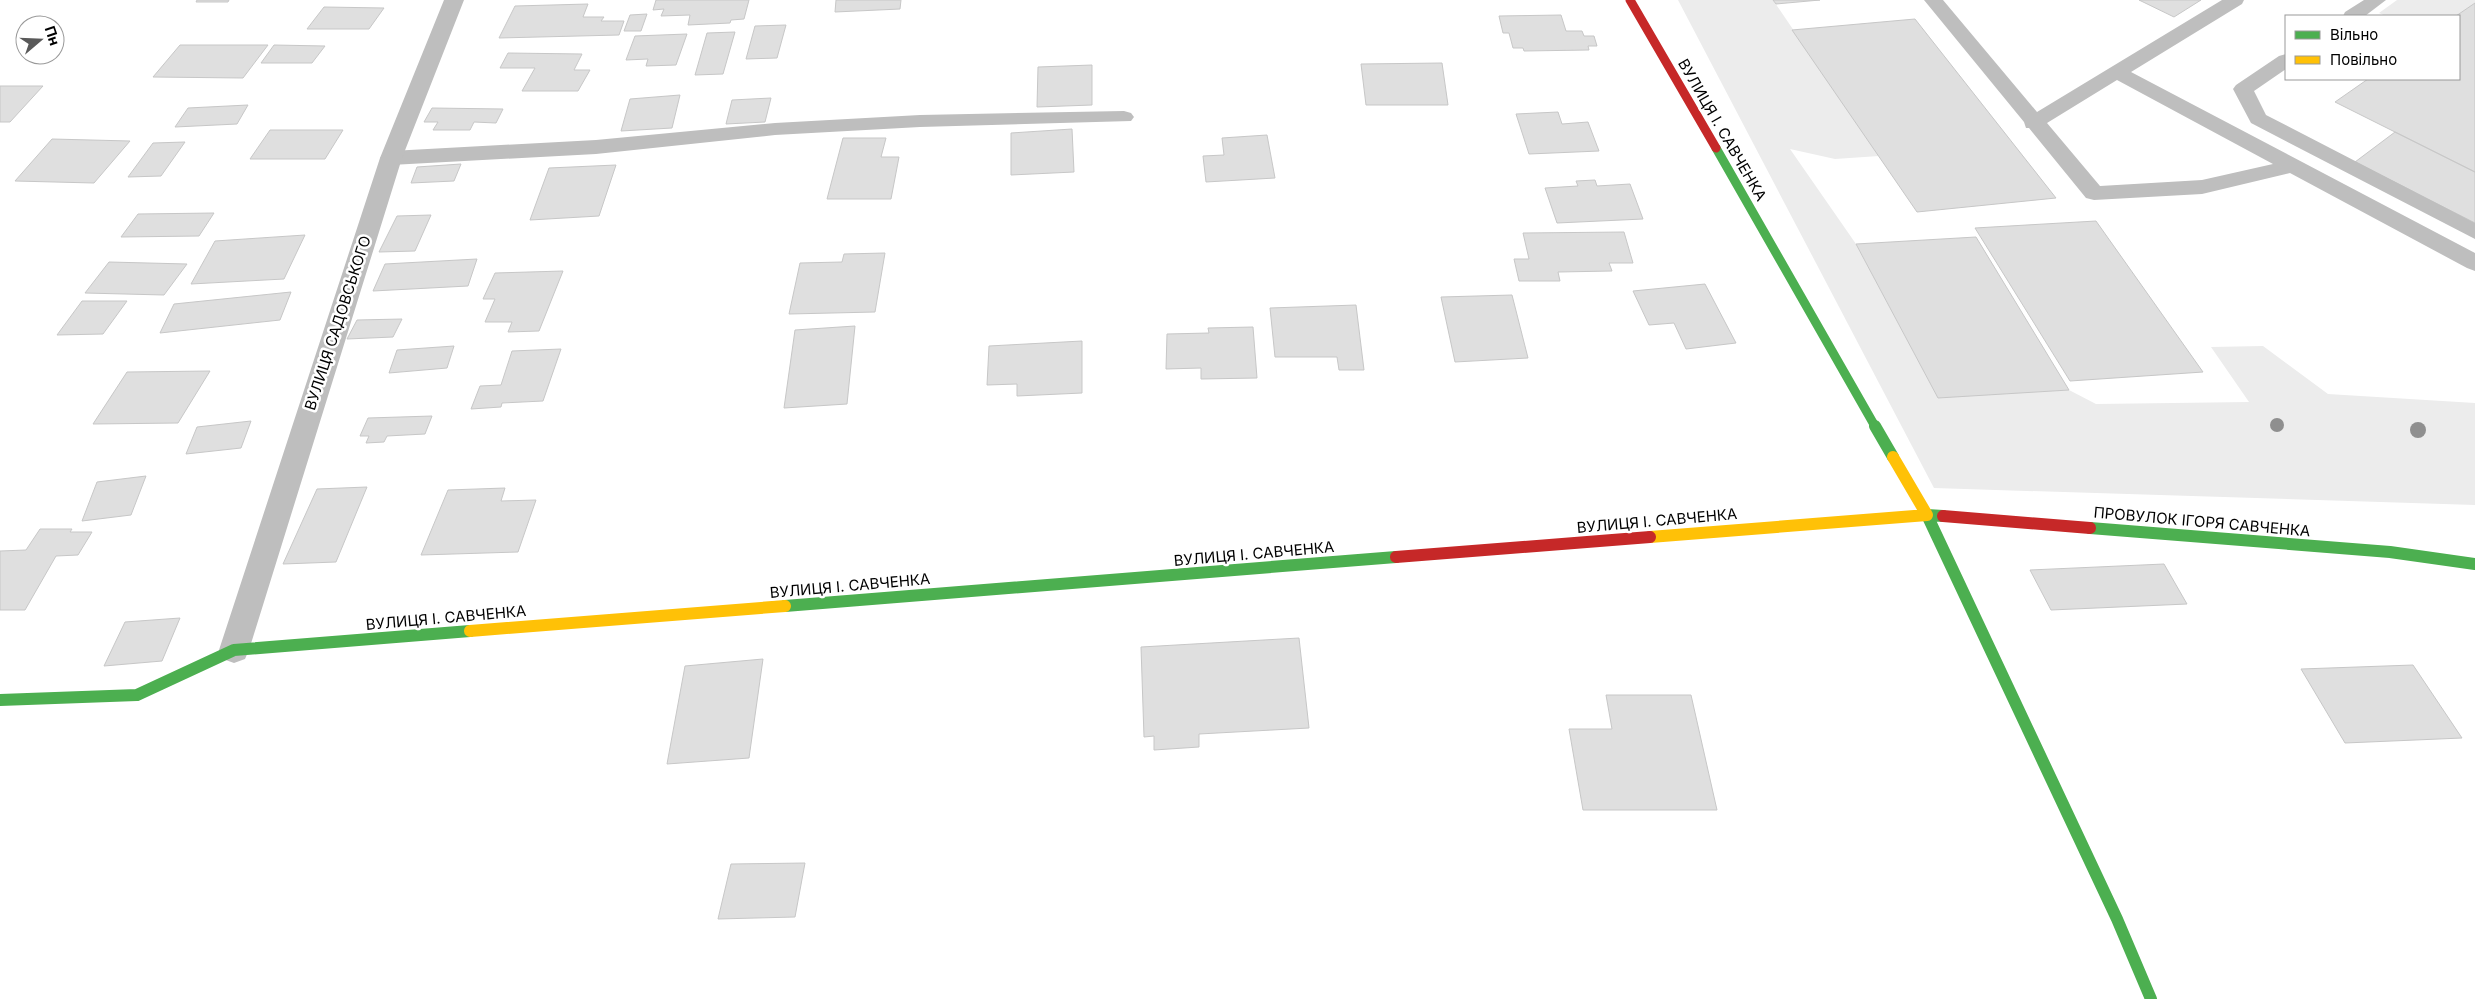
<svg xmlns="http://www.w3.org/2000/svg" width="2475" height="999" font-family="Inter,sans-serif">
<rect width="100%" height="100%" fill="#fff"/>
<path fill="#ececec" d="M1678 0H1773L1879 156 1835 159 1790 149 1856 244 1938 397 2069 390 2096 404 2249 402 2211 347 2263 346 2328 394 2475 403V505L1934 488Z
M2397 0H2475V3L2456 16H2386L2379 13Z"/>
<path fill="#dfdfdf" stroke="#c7c7c7" d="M197 0H229L228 2H196Z
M656 0H749L744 19 731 20 730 23 688 25 690 15 661 16 664 9 653 10Z
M836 0H901L900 9 835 12Z
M1773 0H1820L1776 4Z
M2139 0H2201L2174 17Z
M2475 3V172L2335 102 2368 79H2459V16H2456Z
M588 4 583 17H604L601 21H624L619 35 499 38 515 6Z
M324 7 384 8 369 29H307Z
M647 14 641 31H624L630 15Z
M1561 15 1566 31H1582L1584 36H1594L1597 46H1588L1589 50 1524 51 1523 48H1513L1509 33H1503L1499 16Z
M1915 19 2056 198 1917 212 1792 30Z
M786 25 777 58 746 59 755 26Z
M735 32 723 74 695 75 707 33Z
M687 34 676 65 646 66 648 59 626 60 635 36Z
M180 45H268L243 78 153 77Z
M274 45 325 46 312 63H261Z
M508 53 582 54 574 70H590L578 91H522L535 68H500Z
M1442 63 1448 105H1366L1361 64Z
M1092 65V105L1037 107 1038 67Z
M0 86H43L10 122H0Z
M680 95 672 128 621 131 630 99Z
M771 98 765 122 726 124 732 100Z
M248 105 237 124 175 127 188 108Z
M432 108 503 109 496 123 474 122 470 130H433L438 122H424Z
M1558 112 1562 124 1588 122 1599 151 1529 154 1516 114Z
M1072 129 1074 172 1011 175V133Z
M270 130H343L325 159H250Z
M2395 132 2475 172V223L2355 162Z
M1267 135 1275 178 1206 182 1203 156 1224 155 1222 138Z
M843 138H886L881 157H899L891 199H827Z
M52 139 130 141 94 183 15 181Z
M185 142 161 176 128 177 153 143Z
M461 164 454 181 411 183 417 167Z
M616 165 599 216 530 220 549 168Z
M1595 180 1597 186 1630 184 1643 219 1557 223 1545 188 1578 186 1576 181Z
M214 213 199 236 121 237 138 214Z
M431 215 415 251 379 252 397 216Z
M2096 221 2203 372 2070 381 1975 228Z
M1624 232 1633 263H1609L1612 271 1558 272 1560 281H1519L1514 259H1529L1523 233Z
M305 235 284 279 191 284 215 241Z
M1976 237 2069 390 1938 398 1856 244Z
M885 253 875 312 789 314 800 263 842 262 844 254Z
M477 259 468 286 373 291 385 264Z
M109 262 187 264 164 295 85 293Z
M563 271 539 331 508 332 512 322H485L495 299H483L495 273Z
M1705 284 1736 343 1686 349 1674 323 1649 325 1633 291Z
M291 292 280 320 160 333 174 304Z
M1512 295 1528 358 1455 362 1441 297Z
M82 301H127L103 334 57 335Z
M1356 305 1364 370H1339L1337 357H1275L1270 308Z
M402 319 393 337 347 339 357 320Z
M855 326 847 404 784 408 795 330Z
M1253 327 1257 378 1201 379V368L1166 369 1167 334 1209 333 1208 328Z
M1082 341V393L1017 396V384L987 385 989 346Z
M454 346 447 368 389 373 397 350Z
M561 349 543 401 502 403 501 407 471 409 480 386 501 385 512 351Z
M210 371 178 423 93 424 127 372Z
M432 416 425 434 387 436 384 442 366 443 369 436H360L368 418Z
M251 421 241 448 186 454 197 427Z
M146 476 131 515 82 521 97 482Z
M367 487 336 562 283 564 317 489Z
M505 488 501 501 536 500 518 552 421 555 448 490Z
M40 529H72L70 532H92L78 555 56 556 25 610H0V551L26 550Z
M2164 564 2187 604 2051 610 2030 570Z
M180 618 162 661 104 666 125 622Z
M1299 638 1309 728 1199 734V747L1154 750V736L1144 737 1141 647Z
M763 659 749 758 667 764 685 666Z
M2413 665 2462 738 2345 743 2301 669Z
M1606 695H1691L1717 810H1583L1569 729H1612Z
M805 863 795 917 718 919 731 864Z"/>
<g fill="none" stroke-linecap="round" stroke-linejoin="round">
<path fill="#bebebe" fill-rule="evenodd" d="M1924 0H1943L2037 112 2222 0H2244L2242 4 2131 72 2475 253V271L2467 268 2290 173 2202 194 2094 200 2086 198 2029 128H2026L2024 122ZM2117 80 2273 164 2202 180 2100 186 2047 123Z
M2364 0H2386L2365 16H2343L2345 12Z
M2286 54V69L2254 91 2266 115 2475 223V239L2251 123 2233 89 2236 85 2279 56Z
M1124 111 1131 113 1134 117 1131 121 920 127 775 135 596 154 391 165 384 163 380 158 384 153 391 151 596 140 775 123 920 115Z"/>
<path fill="#bebebe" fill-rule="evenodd" d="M444 0H464L402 158 249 650 245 659 234 663 223 659 219 650 380 158Z"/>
<path stroke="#4caf50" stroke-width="9" d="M1716 148 1876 428"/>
<path stroke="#4caf50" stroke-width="12" d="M1875 426 1893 457
M1943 516 1927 515 2117 919 2151 999
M2090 528 2390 552 2475 564
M785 606 1396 557
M0 700 137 695 234 650 470 631"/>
<path stroke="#ffc107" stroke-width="12" d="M1650 537 1927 515 1893 457
M470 631 785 606"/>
<path stroke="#c62828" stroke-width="9" d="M1630 0 1716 148"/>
<path stroke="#c62828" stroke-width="12" d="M1943 516 2090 528
M1396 557 1650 537"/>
</g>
<g fill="#8f8f8f">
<circle cx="2277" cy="425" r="7"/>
<circle cx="2418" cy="430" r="8"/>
</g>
<g text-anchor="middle" stroke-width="5" stroke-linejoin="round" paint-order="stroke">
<g font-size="15" fill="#000" stroke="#fff">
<text transform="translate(1722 130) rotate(60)" y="5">ВУЛИЦЯ І. САВЧЕНКА</text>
<text transform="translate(338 323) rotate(-72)" y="5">ВУЛИЦЯ САДОВСЬКОГО</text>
<text transform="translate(1657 521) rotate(-5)" y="5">ВУЛИЦЯ І. САВЧЕНКА</text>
<text transform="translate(2202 522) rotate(5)" y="5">ПРОВУЛОК ІГОРЯ САВЧЕНКА</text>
<text transform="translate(1254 554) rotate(-5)" y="5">ВУЛИЦЯ І. САВЧЕНКА</text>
<text transform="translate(850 586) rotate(-5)" y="5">ВУЛИЦЯ І. САВЧЕНКА</text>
<text transform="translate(446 618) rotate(-5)" y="5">ВУЛИЦЯ І. САВЧЕНКА</text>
</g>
</g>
<rect x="2285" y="15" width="175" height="65" fill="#ffffff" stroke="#999999"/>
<rect x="2295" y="31" width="25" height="8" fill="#4caf50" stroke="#999999"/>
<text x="2330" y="40" font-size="15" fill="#000000">Вільно</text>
<rect x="2295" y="56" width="25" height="8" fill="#ffc107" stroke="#999999"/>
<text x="2330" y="65" font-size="15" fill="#000000">Повільно</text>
<g transform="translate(40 40) rotate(71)"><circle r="24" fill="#ffffff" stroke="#999999"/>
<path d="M0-4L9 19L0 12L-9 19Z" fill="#595959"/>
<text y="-8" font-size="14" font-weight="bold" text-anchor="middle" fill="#000000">Пн</text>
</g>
</svg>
